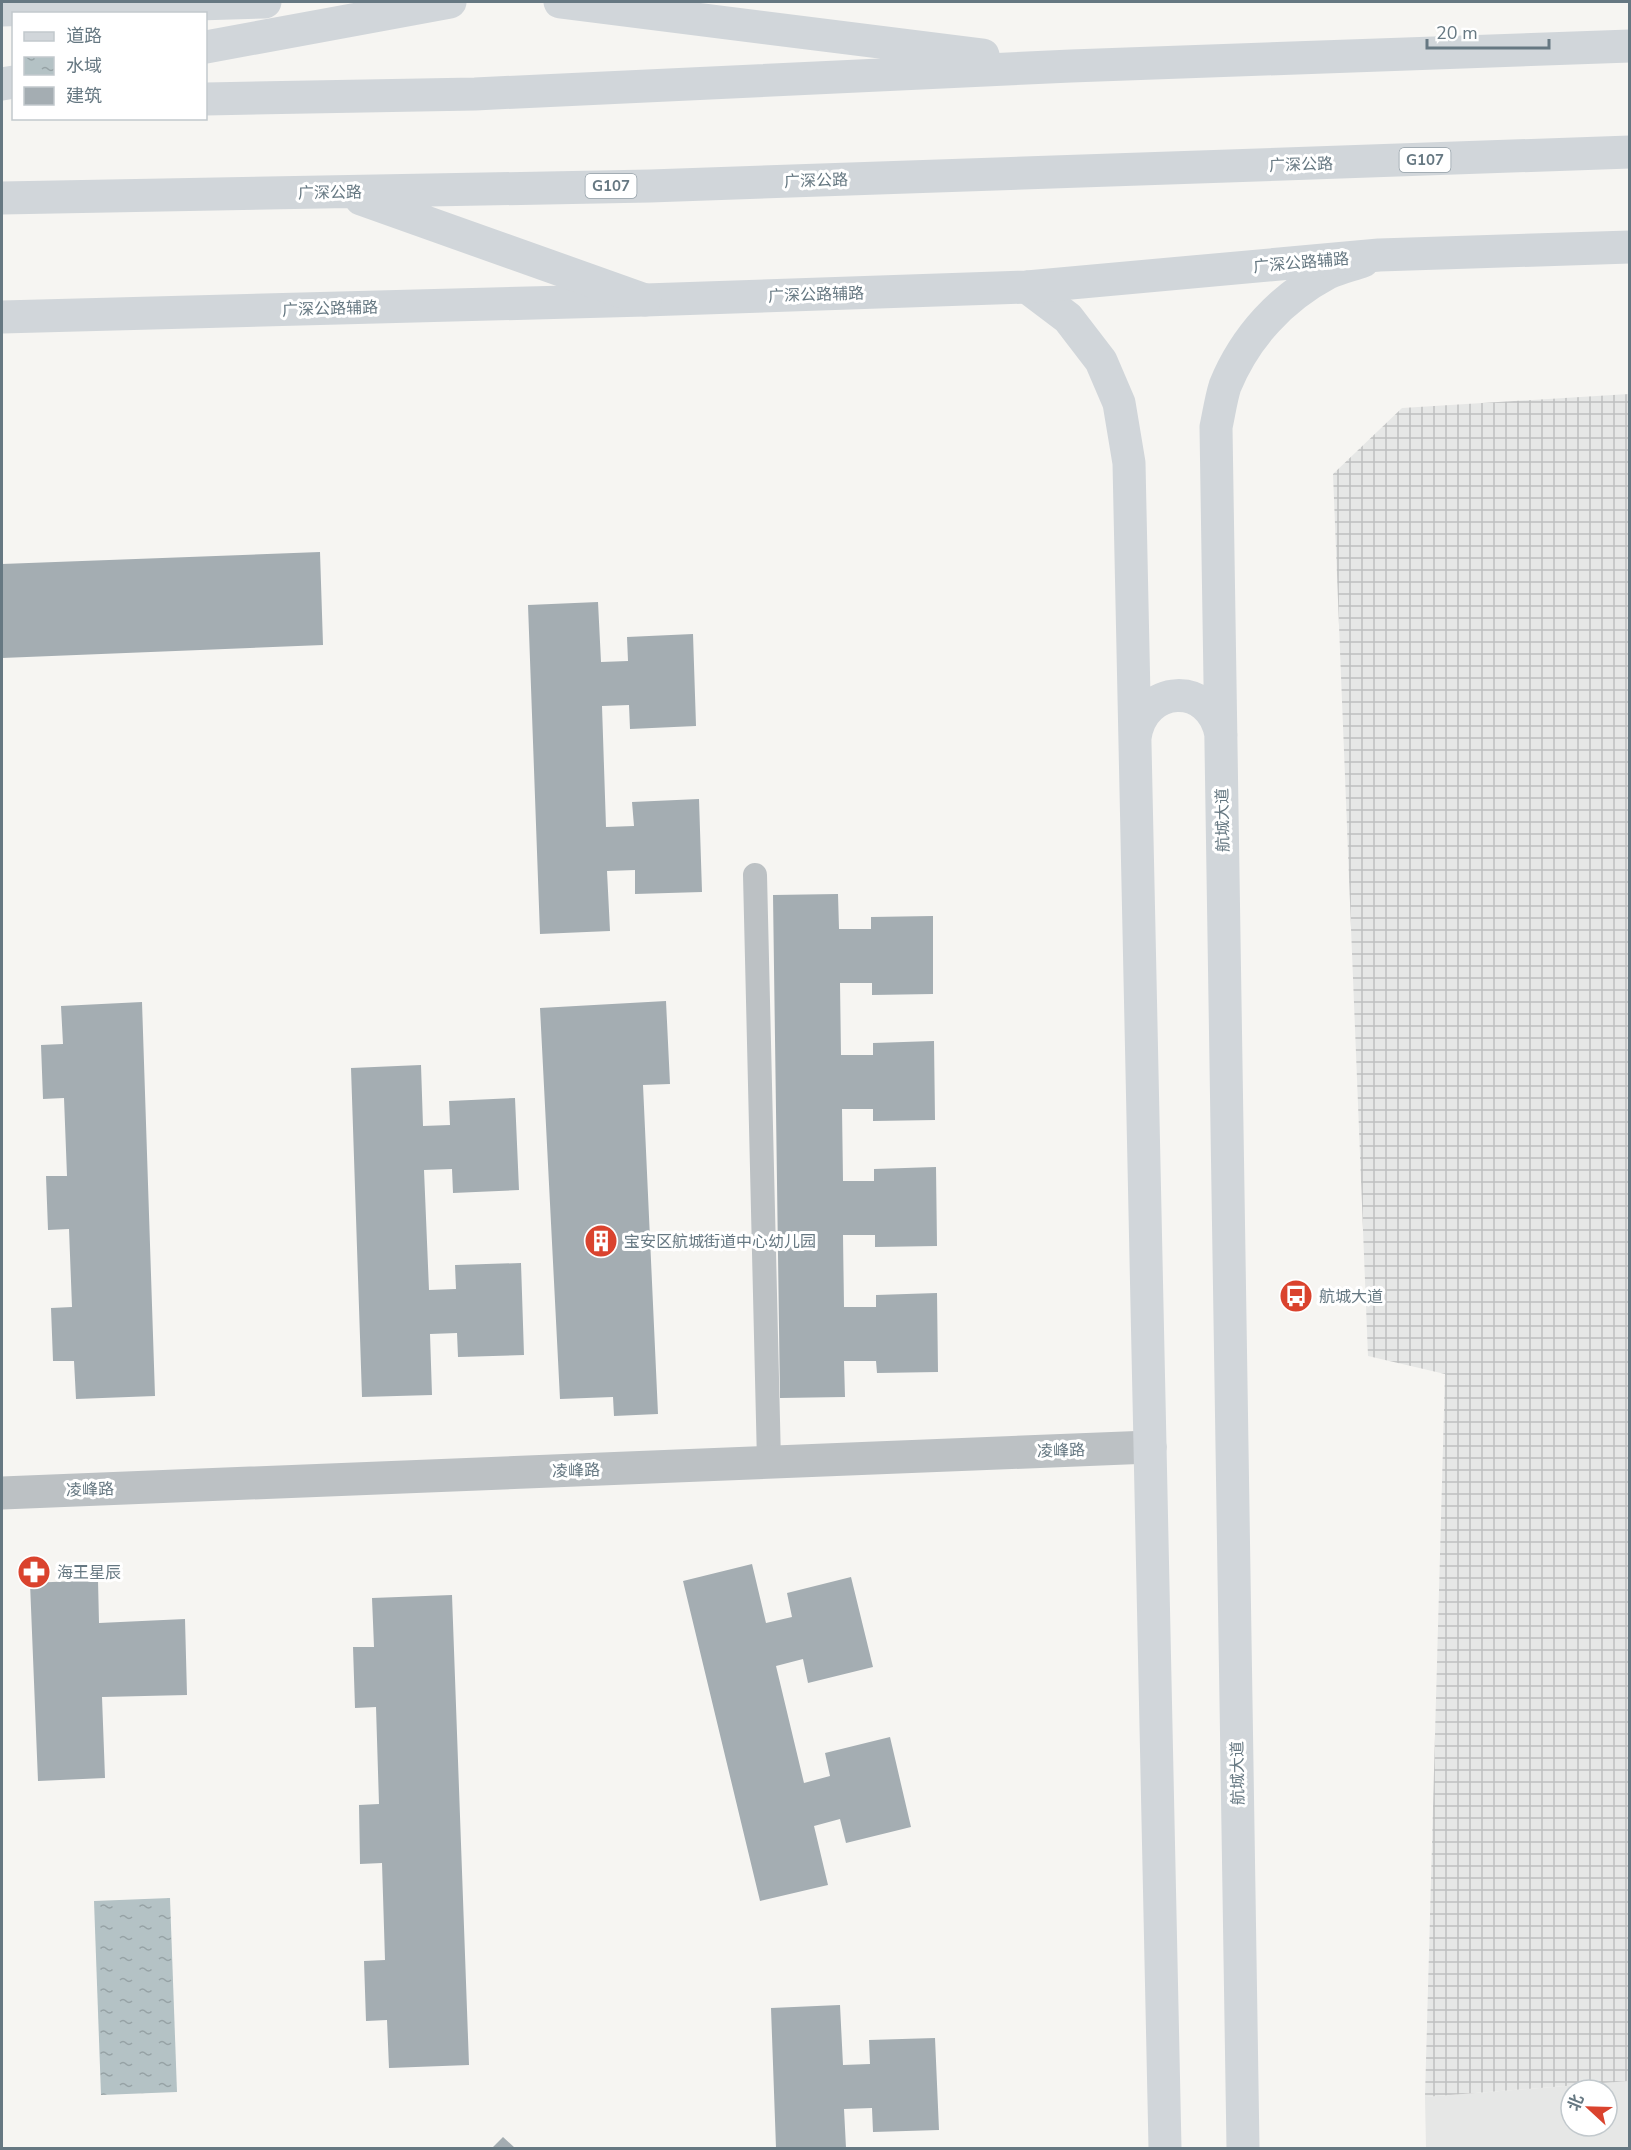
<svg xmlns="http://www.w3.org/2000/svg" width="1631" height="2150" font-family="'Nunito Sans','Noto Sans SC',sans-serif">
<defs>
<pattern id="industrial-grid" width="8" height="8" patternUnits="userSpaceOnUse" patternTransform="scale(1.5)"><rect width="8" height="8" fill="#e6e7e6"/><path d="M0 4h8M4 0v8" fill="none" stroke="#bec0c0"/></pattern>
<pattern id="water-ripples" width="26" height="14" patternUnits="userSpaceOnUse" patternTransform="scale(1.5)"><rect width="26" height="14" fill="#b4c2c5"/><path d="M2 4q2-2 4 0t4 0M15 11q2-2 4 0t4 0" fill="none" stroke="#96a2a5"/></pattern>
</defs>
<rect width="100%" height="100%" fill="#f6f5f2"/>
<path fill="#e6e7e6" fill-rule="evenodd" d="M1629 2081V2148H1426L1425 2097ZM1571 2090H1607V2126H1571Z"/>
<path fill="url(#industrial-grid)" d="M1629 394V2081L1425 2097 1445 1374 1368 1356 1333 474 1402 408Z"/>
<path fill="url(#water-ripples)" d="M170 1898 177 2092 101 2095 94 1901Z"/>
<path fill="#a4adb2" d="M320 552 323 645 2 658V564Z
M598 602 601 662 628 661 627 637 693 634 696 726 630 729 629 705 602 706 606 827 634 826 632 802 699 799 702 892 635 894V870L607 871 610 931 540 934 528 605Z
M838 894 839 929H871V917L933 916V994L872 995V983H840L841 1055H873V1043L934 1041 935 1120 873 1121V1109H842L843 1181H874V1169L936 1167 937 1246 875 1247V1235H843L844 1307H876V1295L937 1293 938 1372 877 1373 876 1361H844L845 1397 780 1398 773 895Z
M666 1001 670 1084 643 1085 658 1414 614 1416 613 1397 560 1399 540 1008Z
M142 1002 155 1396 76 1399 74 1361H53L51 1308 72 1307 69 1229 48 1230 46 1176H67L64 1098 43 1099 41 1045 63 1044 61 1006Z
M421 1065 423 1126 450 1125 449 1101 515 1098 519 1190 453 1193 452 1169 424 1170 429 1290 456 1289 455 1265 521 1263 524 1355 458 1357 457 1333 430 1334 432 1395 362 1397 351 1068Z
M752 1564 766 1623 792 1617 787 1593 851 1577 873 1667 808 1683 803 1659 776 1666 804 1783 830 1776 825 1753 890 1737 911 1827 846 1843 840 1819 814 1826 828 1885 760 1901 683 1581Z
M98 1580 99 1623 185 1619 187 1695 102 1697 105 1778 38 1781 30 1583Z
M452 1595 469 2065 389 2068 387 2020 366 2021 364 1961 385 1960 382 1863 360 1864 359 1805 379 1804 376 1707 355 1708 353 1647H374L372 1598Z
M840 2005 843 2065 870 2064 869 2040 935 2038 939 2130 873 2132 872 2108 844 2109 846 2148H776L771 2008Z
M503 2137 515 2148H492Z"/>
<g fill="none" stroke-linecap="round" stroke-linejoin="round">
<path stroke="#bcc1c4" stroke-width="24" d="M755 875 769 1462"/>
<path stroke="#bcc1c4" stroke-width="33" d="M2 1493 1150 1447"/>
<path stroke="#d1d6da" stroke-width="33" d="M1027 287 1068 318 1101 361 1119 403 1129 463 1165 2148
M1135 738C1142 684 1211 680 1221 735
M1243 2148 1216 427C1219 413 1221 399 1225 386 1245 337 1281 298 1328 273 1339 268 1352 265 1363 261"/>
<path stroke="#d1d6da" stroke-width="33" d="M2 10 265 2
M2 317 645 300 1027 287 1379 255 1630 247"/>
<path stroke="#d1d6da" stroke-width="33" d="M560 2 983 55
M206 47 450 2
M2 84 14 82
M206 99 475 94 1071 66 1630 46
M2 198 650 186 1630 152
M361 199 645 300"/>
</g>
<defs>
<g id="building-disc" transform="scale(1.725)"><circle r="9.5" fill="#da432e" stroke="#fff"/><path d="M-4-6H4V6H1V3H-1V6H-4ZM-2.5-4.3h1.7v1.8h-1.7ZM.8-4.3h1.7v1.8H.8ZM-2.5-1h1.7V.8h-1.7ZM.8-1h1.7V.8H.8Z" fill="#fff"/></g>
<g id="bus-disc" transform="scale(1.725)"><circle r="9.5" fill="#da432e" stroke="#fff"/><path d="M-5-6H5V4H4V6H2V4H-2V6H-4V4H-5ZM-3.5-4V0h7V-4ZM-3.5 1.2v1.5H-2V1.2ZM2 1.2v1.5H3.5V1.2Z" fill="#fff"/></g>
<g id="pharmacy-disc" transform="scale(1.725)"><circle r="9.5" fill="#da432e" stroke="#fff"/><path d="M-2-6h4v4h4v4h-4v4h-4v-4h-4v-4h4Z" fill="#fff"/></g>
</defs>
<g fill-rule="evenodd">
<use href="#building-disc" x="601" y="1241"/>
<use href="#bus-disc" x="1296" y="1296"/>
<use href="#pharmacy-disc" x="34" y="1572"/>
</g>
<g text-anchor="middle" stroke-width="6" stroke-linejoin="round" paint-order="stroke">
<g fill="#fff" stroke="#94a0a8" stroke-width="1.5">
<rect x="1399.5" y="148" width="51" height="24" rx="4.5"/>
<rect x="585.5" y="174" width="51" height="24" rx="4.5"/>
</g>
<g font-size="15" font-weight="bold" fill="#667882">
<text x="1425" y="165">G107</text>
<text x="611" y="191">G107</text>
</g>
<g font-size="16" fill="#667882" stroke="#fff">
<text transform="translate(1301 164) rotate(-2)" y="6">广深公路</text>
<text transform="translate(816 180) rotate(-2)" y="6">广深公路</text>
<text transform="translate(330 192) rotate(-1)" y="6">广深公路</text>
<text transform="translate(1301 262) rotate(-5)" y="6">广深公路辅路</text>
<text transform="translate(816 294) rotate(-2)" y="6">广深公路辅路</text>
<text transform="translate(330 308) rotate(-2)" y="6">广深公路辅路</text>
<text transform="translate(1222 820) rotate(-91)" y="6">航城大道</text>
<text transform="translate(1061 1450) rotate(-2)" y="6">凌峰路</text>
<text transform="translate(576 1470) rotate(-2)" y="6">凌峰路</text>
<text transform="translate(90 1489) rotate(-2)" y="6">凌峰路</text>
<text transform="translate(1237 1773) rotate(-91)" y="6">航城大道</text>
</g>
<g font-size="16" fill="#667882" stroke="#fff" text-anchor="start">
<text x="624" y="1247">宝安区航城街道中心幼儿园</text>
<text x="1319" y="1302">航城大道</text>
<text x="57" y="1578">海王星辰</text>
</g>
</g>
<rect width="1631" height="2150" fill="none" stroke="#667882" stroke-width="6"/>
<rect x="12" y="12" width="195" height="108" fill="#ffffff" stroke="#c2c9cd" stroke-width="1.5"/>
<rect x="24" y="32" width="30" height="9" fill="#d1d6da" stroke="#c2c9cd" stroke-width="1.5"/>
<text x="66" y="42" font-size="18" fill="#667882">道路</text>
<rect x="24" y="57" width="30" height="18" fill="url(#water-ripples)" stroke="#c2c9cd" stroke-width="1.5"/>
<text x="66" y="72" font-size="18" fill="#667882">水域</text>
<rect x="24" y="87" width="30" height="18" fill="#a4adb2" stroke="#c2c9cd" stroke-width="1.5"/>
<text x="66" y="102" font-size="18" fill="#667882">建筑</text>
<g transform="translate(1589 2108) rotate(292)"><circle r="28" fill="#ffffff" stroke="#c2c9cd" stroke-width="1.5"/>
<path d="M0-4.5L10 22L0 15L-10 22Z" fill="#da432e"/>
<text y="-9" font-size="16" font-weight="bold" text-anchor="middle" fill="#667882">北</text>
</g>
<path d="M1427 39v9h122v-9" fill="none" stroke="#667882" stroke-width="3"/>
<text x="1436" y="39" font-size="18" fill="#667882" stroke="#ffffff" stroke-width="4.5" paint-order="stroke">20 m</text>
</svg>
